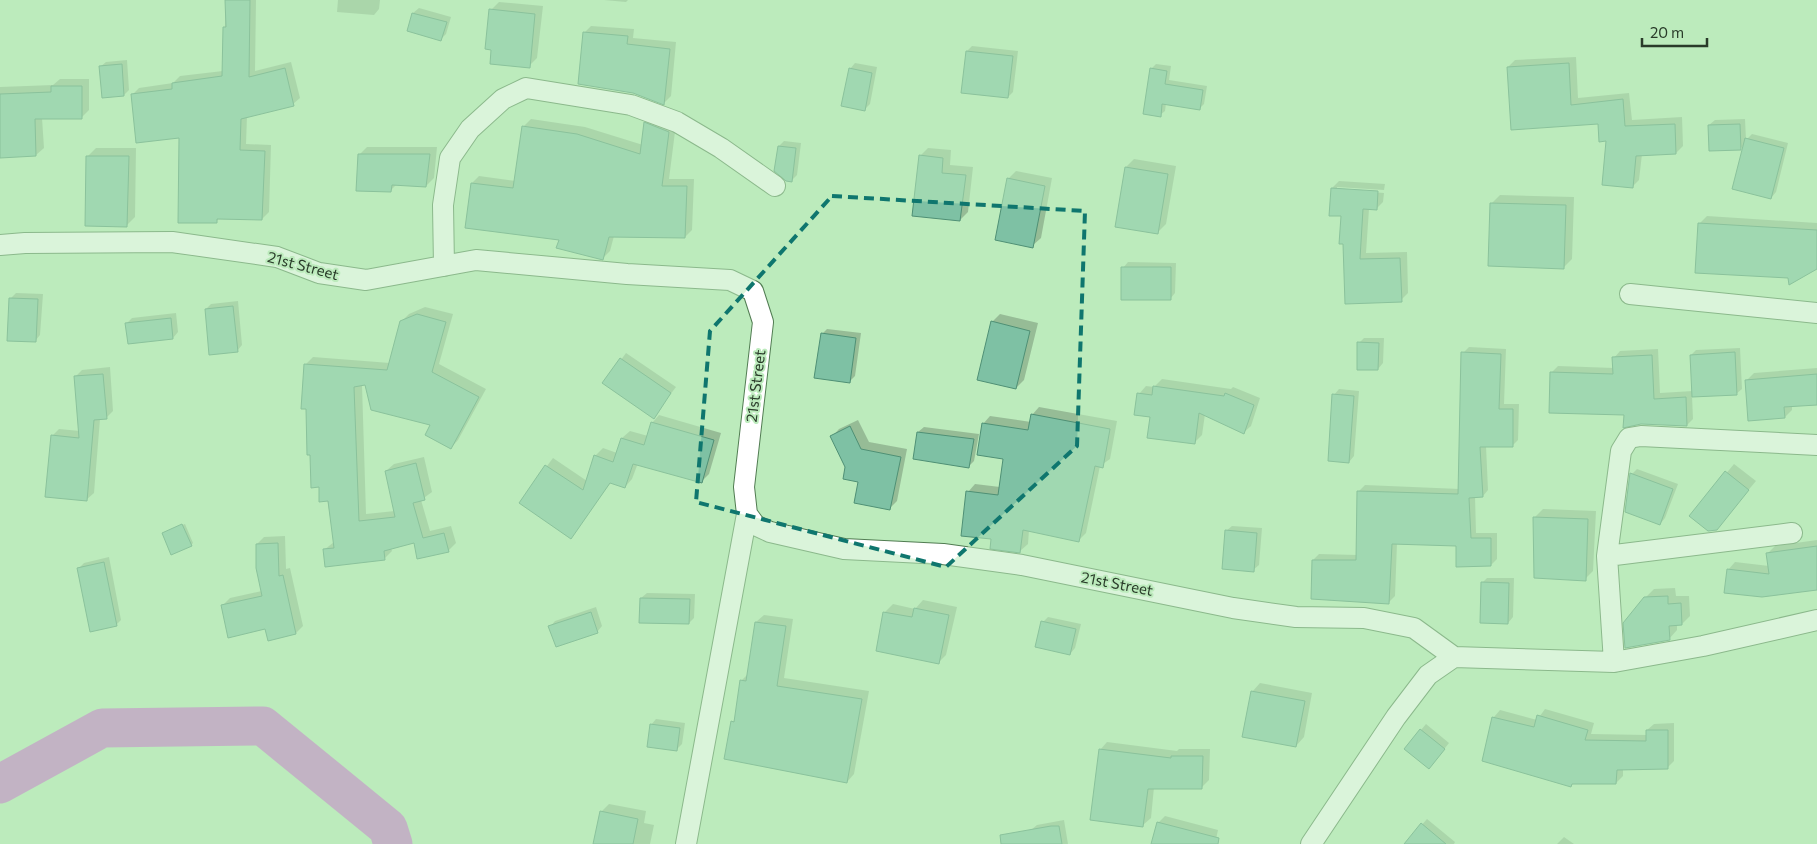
<svg xmlns="http://www.w3.org/2000/svg" width="1817" height="844" font-family="Commissioner,sans-serif">
<rect width="100%" height="100%" fill="#bcebbc"/>
<path fill="#0003" d="M226 0H256L255 71 291 62 300 98 293 104 247 116 246 144 271 145 269 212 262 219 220 217 216 222 180 136 132 95 139 88 173 83 180 76 223 71Z
M338 0H380L379 9 374 15 337 12Z
M604 0H628L626 2Z
M499 2 543 6 537 58 529 66 491 10Z
M419 8 451 17 446 34 441 39 413 13Z
M591 26 634 29 633 38 676 42 671 96 664 103 584 33Z
M972 46 1018 51 1013 92 1008 97 967 51Z
M1576 57 1578 98 1629 93 1632 120 1682 117 1683 146 1676 153 1642 154 1639 180 1632 187 1599 123 1508 67 1515 60Z
M127 60 129 90 124 95 100 67 106 62Z
M855 63 877 67 870 104 864 110 850 69Z
M1156 64 1171 66 1169 80 1207 86 1204 104 1199 109 1166 103 1165 111 1160 115 1151 69Z
M60 79H89V110L82 117 42 118 44 148 36 155 0 157V87L53 85Z
M653 116 676 124 669 179H694L692 230 685 237 614 236 610 251 603 258 560 239 472 183 479 176 516 181 523 127 531 119 585 127 643 145 645 123Z
M1745 119 1746 140 1752 134 1788 143 1776 192 1771 198 1745 144 1740 149 1709 125 1715 120Z
M784 141 801 143 797 175 791 181 779 146Z
M367 147H437L434 178 426 186 397 184 390 191 359 155Z
M96 148H136L135 217 127 225 88 156Z
M928 148 951 150 950 165 973 167 968 212 960 220 920 156Z
M1134 159 1176 166 1166 224 1158 232 1126 167Z
M1016 171 1052 178 1041 238 1032 246 1008 179Z
M1339 181 1385 184 1384 190 1337 187V189L1384 193 1383 202 1376 209H1369L1366 253 1407 252 1408 293 1401 300 1346 302 1342 215 1332 188Z
M1500 195 1574 197 1572 259 1563 268 1492 203Z
M1707 216 1817 223V268L1790 277 1699 224Z
M1128 262 1176 263 1175 293 1170 299 1123 268Z
M16 293 43 294 40 335 35 341 11 298Z
M238 301 242 345 237 351 206 309 211 304Z
M425 307 453 314 439 364 486 389 458 440 451 448 431 425 366 384 362 385 366 514 395 511 386 471 394 464 424 457 432 492 421 500 430 531 451 526 456 543 448 551 415 541 391 548 392 551 384 559 324 550 334 542 306 364 313 357 390 363 401 322 409 314Z
M176 313 178 332 173 338 127 323 132 318Z
M1000 314 1038 323 1024 380 1016 388 992 322Z
M827 329 861 333 855 376 849 382 822 334Z
M1364 338H1384L1383 363 1378 369 1359 343Z
M1469 347 1506 349 1504 404H1519L1518 440 1512 446H1486L1488 490 1483 496H1475L1476 533H1497V559L1491 565 1457 544 1397 543 1395 596 1389 602 1313 560 1319 554 1357 555 1359 491 1365 485 1460 489 1463 353Z
M1740 348 1742 389 1736 394 1692 396 1693 419 1687 425 1625 414 1551 373 1558 366 1614 368V358L1620 351 1658 349 1660 393 1693 391 1691 355 1696 350Z
M626 353 676 387 653 417 604 383Z
M110 367 113 411 106 418 100 419 94 493 86 500 52 436 59 429 80 431 75 377 82 370Z
M1817 368V404L1792 405V410L1785 417 1746 381 1754 373Z
M1162 379 1231 389 1233 387 1260 398 1251 426 1243 433 1205 414 1202 435 1194 443 1151 416 1139 394 1146 386 1154 387Z
M1339 389 1359 391 1354 456 1349 462 1334 395Z
M1039 407 1117 421 1110 459 1100 466 1086 533 1078 541 1029 530 1028 544 1020 551 993 538 968 492 975 484 1000 487 1005 458 983 424 990 416 1031 422 1032 415Z
M659 415 721 433 709 474 701 482 638 463 632 479 625 487 611 482 571 537 520 502 553 458 587 481 595 456 603 448 617 453 622 438 630 431 648 436 652 423Z
M858 420 869 442 907 449 897 501 890 508 846 466 832 437 839 429Z
M924 427 979 434 974 461 968 467 915 458 918 432Z
M1734 464 1756 481 1716 529 1691 516Z
M1637 469 1678 484 1665 518 1660 524 1632 474Z
M1543 509 1596 511 1593 571 1585 579 1535 517Z
M185 524 193 543 191 545 164 533Z
M1232 526 1262 528 1259 565 1253 570 1226 531Z
M285 536 286 569 290 568 303 626 296 633 266 628 222 606 230 598 262 591 257 544 264 537Z
M1817 540V589L1728 570 1735 562 1769 566 1768 553 1775 546Z
M109 557 121 620 116 625 79 568 84 563Z
M1487 578H1514L1513 617 1508 623 1482 583Z
M1675 588 1676 596H1689L1690 616 1682 624H1677V630L1669 639 1645 598 1654 589Z
M647 593 695 594 694 618 689 623 641 598Z
M923 600 957 607 946 655 938 663 877 650 885 612 893 604 915 609Z
M596 607 602 626 597 632 550 627 555 621Z
M764 615 793 619 784 678 869 691 854 774 847 782 733 722 735 719 741 681 749 673 756 622Z
M1048 617 1081 624 1075 648 1070 654 1043 622Z
M1260 683 1312 693 1304 737 1296 746 1252 692Z
M1545 709 1594 723 1591 734 1647 735V730L1654 724 1674 723V761L1667 768H1623V776L1616 783 1574 782 1571 785 1483 761 1494 717 1500 710 1537 720Z
M656 719 685 723 682 744 677 749 651 725Z
M1426 724 1449 743 1434 762 1421 730Z
M1107 742 1177 751 1179 749H1210L1209 780 1201 788 1154 787 1151 818 1143 825 1100 750Z
M609 804 646 811 644 823 654 825 650 844H594L601 812Z
M1165 816 1218 830 1215 844H1153L1158 823Z
M1427 819 1455 842 1454 844H1405Z
M1064 820 1068 844H1034L1031 830 1037 825Z
M1564 837 1574 844H1557Z"/>
<g fill="none" stroke-linecap="round" stroke-linejoin="round">
<path stroke="#ca70cf" stroke-width="39" d="M0 784 102 728 263 726 388 828 393 844"/>
</g>
<path fill="#7ec1a4" stroke="#4f9075" d="M225 0H250L249 77 285 68 294 106 241 119 240 150 265 151 262 220 217 219V223H178L179 138 136 143 131 94 172 89V83L222 76 223 27H226Z
M489 9 535 14 530 68 490 64 491 50 485 49Z
M412 13 447 22 441 41 407 31Z
M583 32 628 36 627 44 670 49 664 105 633 93 578 84Z
M966 51 1013 56 1008 98 961 93Z
M1569 63 1571 105 1623 99 1625 126 1675 124 1676 154 1636 156 1633 188 1602 185 1606 141 1599 142 1598 124 1511 130 1507 67Z
M122 64 124 96 102 98 99 66Z
M849 68 872 73 865 111 841 106Z
M1150 68 1167 71 1165 84 1203 90 1200 110 1162 104 1161 117 1143 114Z
M51 86H82V119H35L36 156 0 158V94L51 92Z
M644 122 669 132 662 186H687L685 238 609 237 603 260 556 248 559 240 465 228 471 183 513 188 522 126 577 134 640 154Z
M1740 124 1741 150 1709 151 1708 125Z
M1745 138 1784 148 1771 199 1732 189Z
M778 146 796 148 792 182 786 181 774 171Z
M358 154H430L426 187 392 185 391 192 356 191Z
M919 155 943 158 942 173 966 175 960 221 912 216Z
M86 156H129L127 227 85 226Z
M1125 167 1168 174 1158 234 1115 227Z
M1007 178 1045 186 1033 248 995 240Z
M1331 188 1378 191 1377 210 1363 209 1360 259 1400 258 1402 302 1345 304 1343 244H1339L1341 216H1329Z
M1490 203 1566 205 1564 269 1488 266Z
M1698 223 1817 230V269L1789 285 1788 278 1695 273Z
M1121 267H1171V300H1121Z
M9 298 38 299 36 342 7 341Z
M233 306 238 352 209 355 205 309Z
M417 314 446 322 432 372 479 397 451 449 425 435 430 425 371 410 365 385 354 387 359 521 395 517 385 471 416 463 425 500 413 503 423 538 444 533 449 552 417 559 414 543 384 551 385 560 325 567 323 549 334 548 328 501 319 502V487L311 488 310 455H307L306 409H301L304 364 387 370 400 321Z
M171 318 173 339 128 344 125 323Z
M991 321 1030 331 1016 389 977 380Z
M821 333 856 338 850 383 814 378Z
M1357 342 1379 343 1378 370H1357Z
M1461 352 1501 354 1499 409H1513V447H1480L1483 497 1469 498 1471 538H1491V566L1456 567V546L1392 544 1389 604 1311 599 1312 560H1356L1357 491 1458 494Z
M1735 352 1737 395 1692 397 1690 355Z
M1652 355 1654 399 1686 397 1687 426 1641 424 1623 428 1624 415 1549 413 1550 372 1613 374 1612 357Z
M620 358 671 393 654 419 602 383Z
M103 374 107 419 94 420 87 501 45 497 51 435 79 438 74 376Z
M1817 374V405L1784 407 1785 418 1748 421 1745 380Z
M1153 386 1224 396 1225 393 1254 405 1244 434 1199 413 1195 444 1147 438 1150 417 1134 415 1137 393 1152 395Z
M1332 394 1354 396 1349 463 1328 461Z
M1031 414 1110 429 1103 468 1095 466 1079 542 1023 530 1020 553 990 549 991 539 961 536 966 491 998 495 1003 459 977 455 982 423 1028 430Z
M651 422 714 440 702 483 633 464 625 488 610 483 571 539 519 503 545 465 583 490 594 455 613 462 621 438 644 445Z
M850 426 861 449 901 457 890 510 854 503 858 482 843 479 845 467 830 436Z
M917 432 974 439 969 468 913 459Z
M1725 471 1749 490 1717 530 1708 531 1689 516Z
M1630 473 1673 489 1660 525 1625 512Z
M1533 517 1588 519 1586 581 1534 578Z
M182 524 192 546 171 555 162 533Z
M1225 530 1257 533 1254 572 1222 569Z
M278 543 279 576 283 575 296 634 268 641 265 629 228 638 221 605 262 596 256 568V544Z
M1817 546V590L1762 597 1724 593 1727 569 1769 574 1766 553Z
M104 562 117 626 90 632 77 568Z
M1481 582 1509 583 1508 624 1480 623Z
M1668 596V604L1681 603 1682 625 1669 626 1670 640 1625 648 1623 623 1644 597Z
M640 598 690 599 689 624 639 623Z
M914 608 949 615 939 664 876 651 883 612 912 617Z
M591 612 598 633 556 647 548 626Z
M1041 621 1076 629 1070 655 1035 647Z
M755 622 786 626 777 686 862 699 847 783 724 759 731 721 734 722 740 680 746 681Z
M1251 691 1305 701 1296 747 1242 737Z
M1537 715 1588 730 1585 740 1646 741V730H1668V769L1617 770 1616 784H1572L1571 787 1482 761 1492 717 1534 727Z
M650 724 680 728 677 751 647 747Z
M1420 729 1445 749 1429 769 1404 749Z
M1099 749 1171 758V756H1203L1202 789H1148L1143 827 1090 820Z
M600 811 638 819 633 844H593Z
M1157 822 1219 838 1218 844H1151Z
M1421 823 1446 844H1404Z
M1051 826H1059L1062 844H1001L1000 835Z"/>
<g fill="none" stroke-linecap="round" stroke-linejoin="round">
<g stroke="#517c52" stroke-width="22">
<path id="minor" d="M0 245 25 243 172 242 277 257 319 273 366 280 476 260 627 274 730 280 753 291 763 322 744 487 747 514 755 525 770 532 844 549 943 554 1022 565 1233 608 1296 617 1364 618 1414 628 1454 657
M444 266 443 205 450 158 470 129 503 99 526 88 631 105 677 122 721 148 775 186
M1630 294 1817 313
M1607 556 1792 533
M1614 662 1607 556 1621 451 1629 438 1641 436 1817 445
M686 844 747 514
M1311 844 1396 717 1428 675 1454 657 1614 662 1703 646 1817 620"/>
</g>
<use href="#minor" stroke="#fff" stroke-width="20"/>
</g>
<path d="M0 0H1817V844H0ZM832 196 1085 211 1077 446 946 567 696 502 710 331Z" fill="#bcebbc" fill-opacity=".55" fill-rule="evenodd"/>
<path fill="none" stroke="#0f766e" stroke-width="4" stroke-dasharray="10 6" stroke-linejoin="round" d="M832 196 1085 211 1077 446 946 567 696 502 710 331Z"/>
<g text-anchor="middle" stroke-width="4" stroke-linejoin="round" paint-order="stroke">
<g font-size="15" fill="#293b29" stroke="#bcebbc">
<text transform="translate(303 266) rotate(15)" y="5">21st Street</text>
<text transform="translate(756 386) rotate(-83)" y="5">21st Street</text>
<text transform="translate(1117 584) rotate(11)" y="5">21st Street</text>
</g>
</g>
<path d="M1642 38v8h65v-8" fill="none" stroke="#293b29" stroke-width="2.5"/>
<text x="1650" y="38" font-size="15" fill="#293b29" stroke="#bcebbc" stroke-width="4" paint-order="stroke">20 m</text>
</svg>
